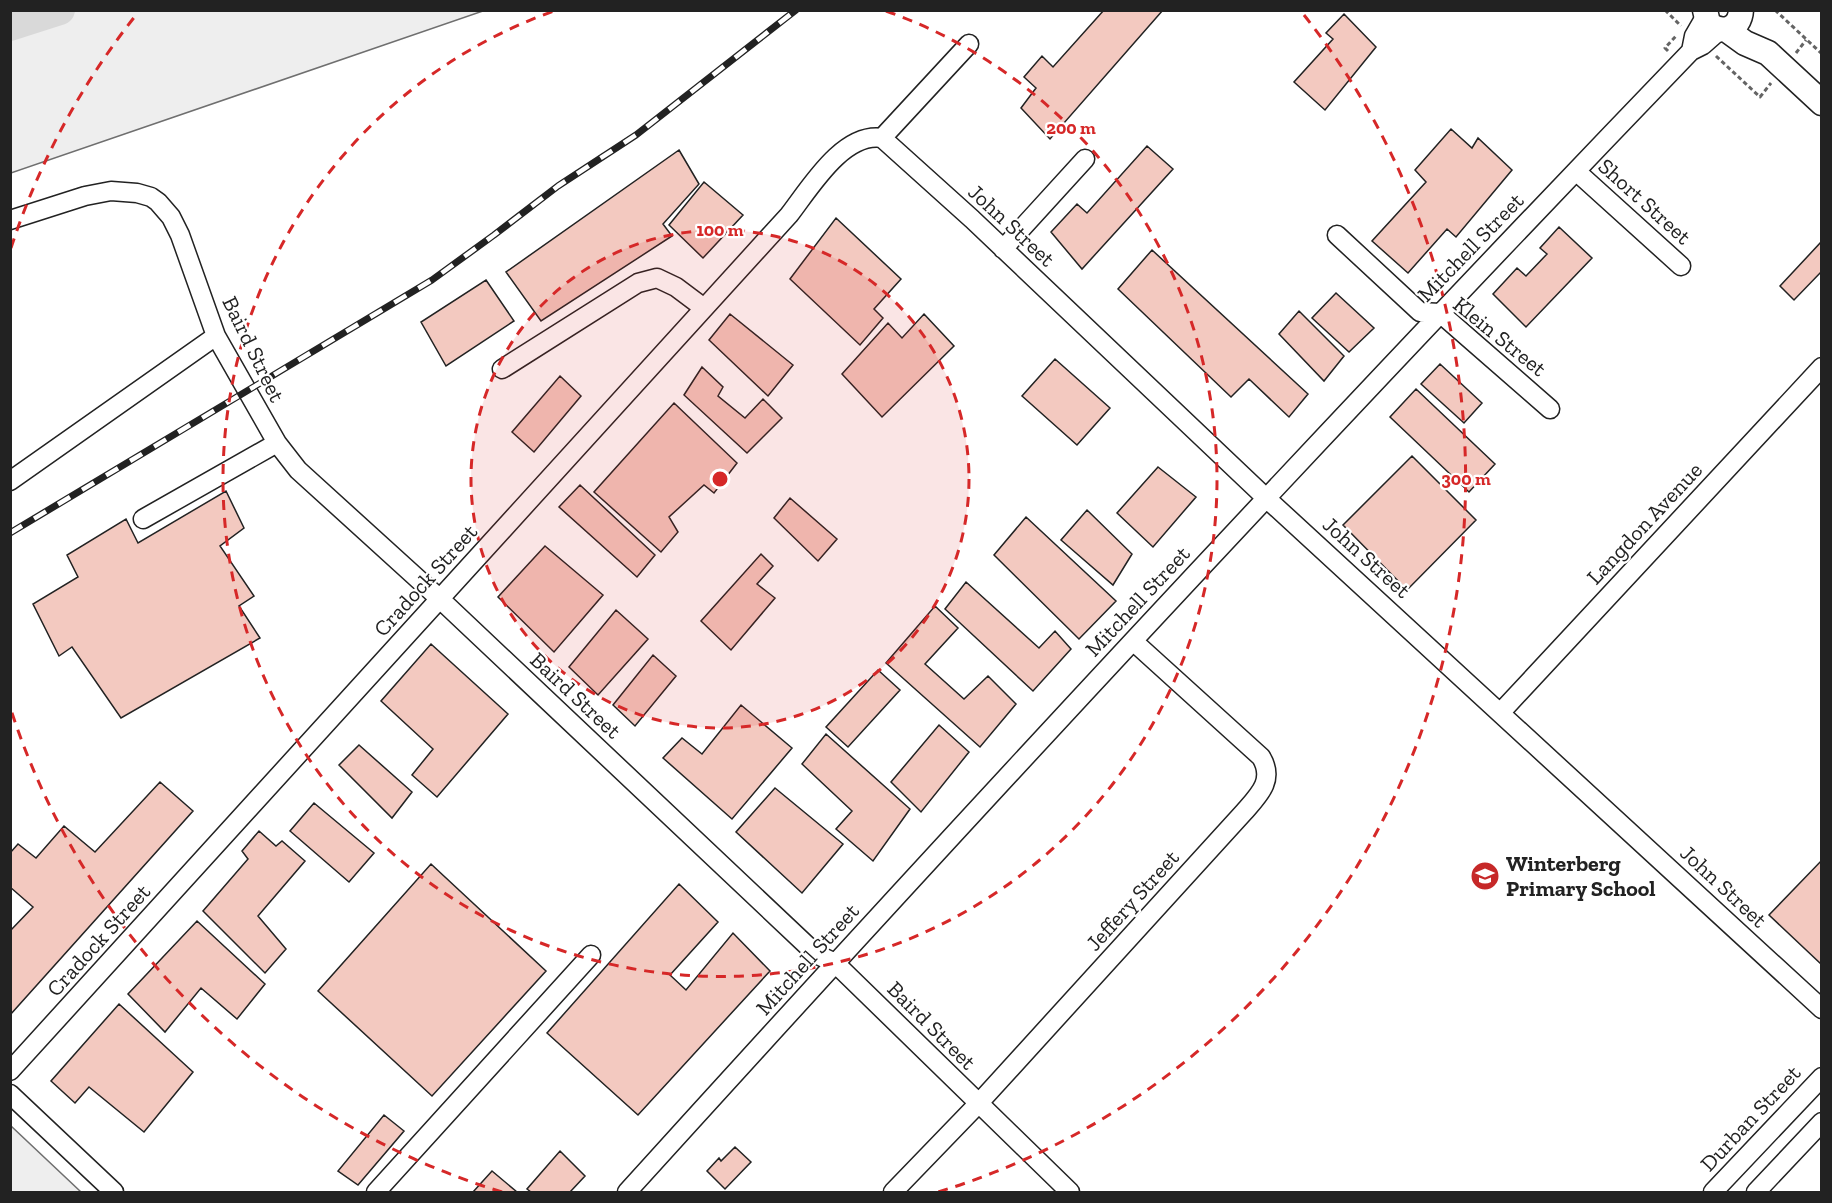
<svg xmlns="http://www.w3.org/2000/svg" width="1832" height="1203" font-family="'Zilla Slab',serif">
<rect width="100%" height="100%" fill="#fff"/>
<path fill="#eee" stroke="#6f6f6f" stroke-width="1.5" d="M11 10H483V11L11 173Z
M10 1126H11L81 1192H11Z"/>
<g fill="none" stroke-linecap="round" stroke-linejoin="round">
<path stroke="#d9d9d9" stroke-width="30" d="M10 26 60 10"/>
</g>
<path fill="#f3c9c0" stroke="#222" stroke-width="1.5" d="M1104 10H1163L1050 139 1021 108 1036 88 1024 77 1042 56 1053 67Z
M1344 14 1376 47 1325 110 1294 82 1333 39 1326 33Z
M1451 129 1472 148 1478 138 1512 170 1456 237 1447 229 1408 273 1372 241 1426 182 1415 170Z
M1147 146 1173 169 1082 269 1051 232 1077 204 1087 213Z
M679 150 699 184 663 224 672 236 541 321 506 272Z
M704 182 743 215 703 258 669 225Z
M836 218 901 279 874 309 883 318 860 345 790 279Z
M1559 227 1592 258 1526 327 1493 294 1517 268 1526 276 1547 254 1540 248Z
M1822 241V271L1794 300 1780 286Z
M1152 250 1308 394 1289 417 1249 379 1231 397 1118 289Z
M486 280 514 321 446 366 421 322Z
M1336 293 1374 328 1349 352 1312 318Z
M1299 311 1344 356 1324 381 1279 334Z
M730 314 793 365 768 396 709 340Z
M924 314 954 346 882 417 842 374 888 323 902 338Z
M1055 359 1110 408 1077 445 1022 396Z
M1440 364 1482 403 1464 423 1421 384Z
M702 367 723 387 718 396 745 418 763 399 782 418 747 453 684 395Z
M560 376 581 396 534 452 512 432Z
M1416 389 1495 464 1469 492 1390 417Z
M674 403 737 463 714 493 704 485 669 517 678 532 661 552 594 492Z
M1412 456 1476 520 1407 590 1343 525Z
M1158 467 1196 497 1153 547 1117 513Z
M580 485 655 555 637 577 559 507Z
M226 491 244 528 220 546 254 596 239 606 260 638 121 718 72 647 59 656 33 604 78 577 67 555 126 519 138 543Z
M790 498 837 539 818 561 774 518Z
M1087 510 1132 554 1113 585 1061 540Z
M1026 517 1116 601 1079 639 994 555Z
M545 546 603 595 554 652 498 597Z
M761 554 773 566 757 584 775 598 731 650 701 621Z
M966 582 1039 648 1055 631 1071 649 1033 691 945 609Z
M935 606 958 628 925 664 964 699 988 676 1016 704 980 747 886 663Z
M616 610 648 639 598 695 569 667Z
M431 644 508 714 437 797 412 775 433 749 381 701Z
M653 655 676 676 635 726 613 705Z
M878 670 900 690 848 747 826 727Z
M741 705 792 748 732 819 663 758 682 738 702 754Z
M939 725 969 752 921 812 891 782Z
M826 734 910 809 873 861 836 829 852 811 802 764Z
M359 745 412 792 392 818 339 765Z
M160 782 193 811 10 1015V931L33 907 10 887V853L18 844 36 858 64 826 95 852Z
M775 788 843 844 802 893 736 832Z
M314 803 374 853 349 882 290 831Z
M259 831 276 846 282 841 305 861 258 916 286 949 265 973 203 911 248 859 242 851Z
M1822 860V964H1821L1769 915Z
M431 864 546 971 432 1096 318 991Z
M679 884 718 922 670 975 686 990 733 933 770 971 638 1115 547 1033Z
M197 921 265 984 237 1019 201 988 165 1032 128 994Z
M119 1004 193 1072 144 1132 89 1087 75 1103 51 1081Z
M384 1115 404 1131 358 1185 338 1171Z
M735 1147 751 1162 725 1189 707 1171 719 1158 721 1161Z
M560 1151 585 1176 570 1192H531L527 1189Z
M492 1171 517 1192H473Z"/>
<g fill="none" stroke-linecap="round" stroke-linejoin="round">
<g stroke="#222" stroke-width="21">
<path id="minor" d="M1691 51 1694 36 1705 17
M882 138 972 219 1265 497 1822 1009
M882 138 969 44
M1577 172 1681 266
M10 220 85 196 111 191 137 193 151 197 158 202 171 217 180 235 216 336 277 443 298 470 440 599 816 954 835 963 1070 1192
M1337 235 1420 312 1440 313 1550 409
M1003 249 1085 159
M502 369 638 283 657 278 676 287 704 308
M10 481 216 336
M143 519 277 443
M1501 712 1822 367
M10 1071 789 215C810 188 843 132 882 138
M10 1094 114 1192
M376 1192 591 955
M627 1192C976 807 1330 426 1691 51L1703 45 1720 30
M893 1192 978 1104 1244 812C1259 795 1275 780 1261 757L1133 641
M1713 1192 1822 1077
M1756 1192 1822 1122"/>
</g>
<g stroke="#222" stroke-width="27">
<path id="major" d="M1705 10 1708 23C1721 35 1740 30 1741 10
M1727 30 1745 43 1768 53 1822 103"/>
</g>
<path stroke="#646464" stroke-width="3" stroke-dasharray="4.5 3" stroke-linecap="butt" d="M1665 10 1681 26
M1775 10 1822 54
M1668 51 1665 48 1676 36
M1796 53 1806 40
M1716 56 1760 97 1771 83"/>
<use href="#minor" stroke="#fff" stroke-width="18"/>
<use href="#major" stroke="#fff" stroke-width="24"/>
<g stroke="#222" stroke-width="7">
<path id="rail" d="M10 533 432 280 494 235 558 186 636 135 796 10"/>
</g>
<use href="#rail" stroke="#fff" stroke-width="4.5" stroke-dasharray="14" stroke-linecap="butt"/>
</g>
<circle cx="720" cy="479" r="249" fill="#d62828" fill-opacity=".12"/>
<g fill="none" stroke="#d62828" stroke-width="3" stroke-dasharray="10 8">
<circle cx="720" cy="479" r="249"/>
<path d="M886 11A497 497 0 1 1 554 11"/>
<path d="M502 1192A746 746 0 0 1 11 710M11 248A746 746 0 0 1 136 15M1304 15A746 746 0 0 1 938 1192"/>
</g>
<defs>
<g id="school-disc" transform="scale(1.5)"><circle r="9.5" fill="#c62828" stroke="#fff"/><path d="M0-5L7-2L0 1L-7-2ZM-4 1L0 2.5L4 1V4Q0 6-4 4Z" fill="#fff"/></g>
</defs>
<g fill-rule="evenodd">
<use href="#school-disc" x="1485" y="876"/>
</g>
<g text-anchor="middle" stroke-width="4.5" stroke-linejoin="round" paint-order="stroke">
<g font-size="22" fill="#222" stroke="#fff">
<text transform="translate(1645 201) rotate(42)" y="8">Short Street</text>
<text transform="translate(1012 225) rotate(43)" y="8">John Street</text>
<text transform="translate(1470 247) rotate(-46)" y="8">Mitchell Street</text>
<text transform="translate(1500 336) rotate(39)" y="8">Klein Street</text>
<text transform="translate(254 349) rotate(64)" y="8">Baird Street</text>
<text transform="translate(1644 523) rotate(-47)" y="8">Langdon Avenue</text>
<text transform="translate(1367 557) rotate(42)" y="8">John Street</text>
<text transform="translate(425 580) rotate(-48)" y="8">Cradock Street</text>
<text transform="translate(1137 601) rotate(-47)" y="8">Mitchell Street</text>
<text transform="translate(576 695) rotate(43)" y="8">Baird Street</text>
<text transform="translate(1724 886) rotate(43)" y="8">John Street</text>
<text transform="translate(1132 900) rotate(-48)" y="8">Jeffery Street</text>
<text transform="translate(98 940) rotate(-48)" y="8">Cradock Street</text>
<text transform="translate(807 959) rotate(-48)" y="8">Mitchell Street</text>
<text transform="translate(932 1025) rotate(45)" y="8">Baird Street</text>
<text transform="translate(1750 1118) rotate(-47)" y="8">Durban Street</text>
</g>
<g font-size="22" font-weight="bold" fill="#222" stroke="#fff" text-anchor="start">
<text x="1506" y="871">Winterberg<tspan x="1506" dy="25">Primary School</tspan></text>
</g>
</g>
<circle cx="720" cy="479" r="9" fill="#d62828" stroke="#fff" stroke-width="3"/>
<g font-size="18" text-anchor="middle" font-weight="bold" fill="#d62828" stroke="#fff" stroke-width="4.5" stroke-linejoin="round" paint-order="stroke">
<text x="1071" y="134">200 m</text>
<text x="720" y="236">100 m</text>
<text x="1466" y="485">300 m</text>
</g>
<rect width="1832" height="1203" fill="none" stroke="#222222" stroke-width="24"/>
</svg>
